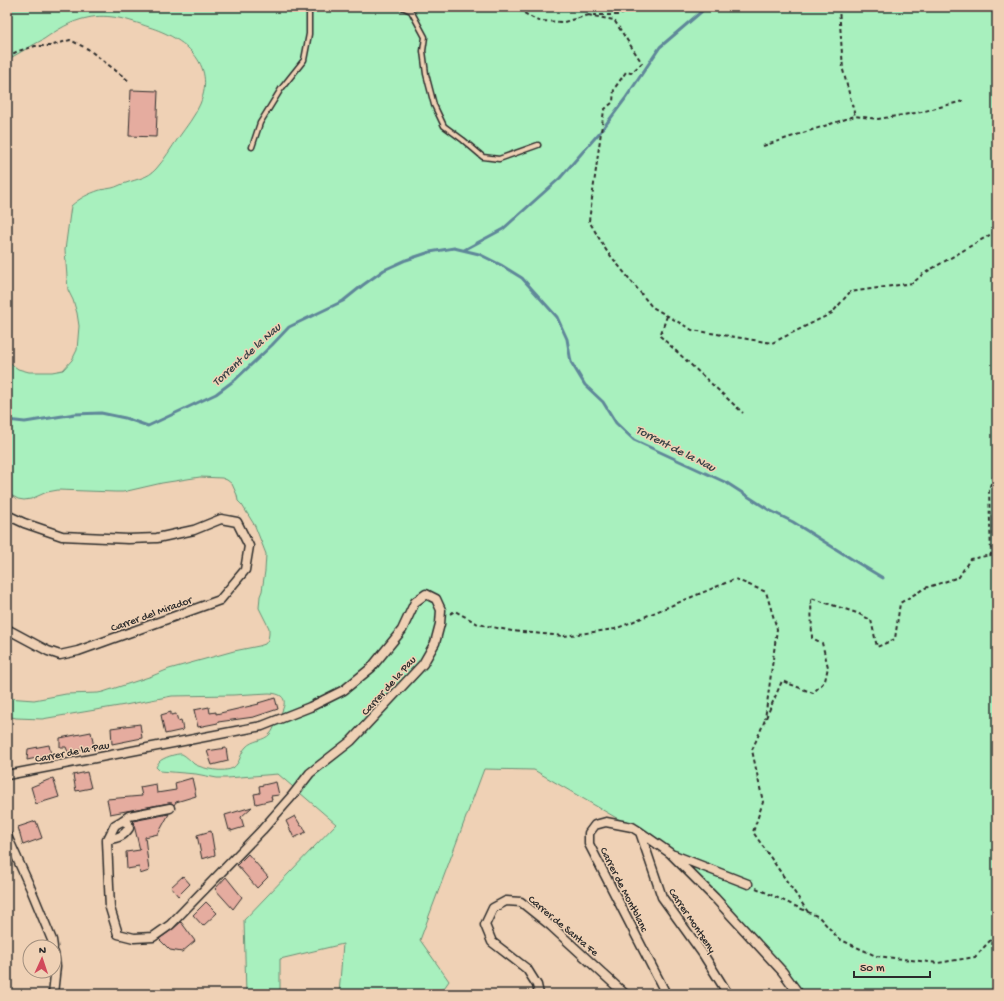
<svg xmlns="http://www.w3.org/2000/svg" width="1004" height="1001" font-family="'Gochi Hand',sans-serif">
<rect width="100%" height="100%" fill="#efd1b5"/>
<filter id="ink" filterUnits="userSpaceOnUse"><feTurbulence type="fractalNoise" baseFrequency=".025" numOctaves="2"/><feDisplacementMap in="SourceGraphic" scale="8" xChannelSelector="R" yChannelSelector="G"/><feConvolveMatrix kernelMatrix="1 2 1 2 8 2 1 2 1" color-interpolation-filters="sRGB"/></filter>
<g filter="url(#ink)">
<path fill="#a8f0be" stroke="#6a8e74" d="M7 7H997V994H799L670 853 632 827 534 770 484 769 420 940 449 981 440 994H339L343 944 280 959V994H246L244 920 336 824 278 774 227 778H217L196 774 160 771 156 767C156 767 159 762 159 762 162 758 177 753 182 754 186 756 191 761 194 764 203 769 224 773 233 768 241 762 240 753 246 747 252 740 264 741 270 734 273 731 275 725 277 721 284 708 292 694 269 693L233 695 172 696 125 705 42 719 16 718 7 716V698L34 700 66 694 98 693 103 692 152 676 169 669 234 651 259 646 265 644 268 640 269 634V628L259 608 260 596 262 591 265 571 266 554 255 526 242 505 238 501 237 495 232 484 227 480 222 478 200 477 162 483 123 492H115L58 490 47 492 31 499 24 500 18 499 7 493V358L10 363 18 369 29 372H52L63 370 72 360 77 350 79 326 77 313 73 300 68 290 65 250 71 206C80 198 88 194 100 190 104 189 108 189 112 188 117 187 121 184 126 183 137 179 148 178 156 169 165 159 171 148 179 137 186 127 195 116 200 104 217 63 184 38 149 27 129 20 109 13 87 18 71 21 57 30 44 39 31 46 19 53 7 60Z"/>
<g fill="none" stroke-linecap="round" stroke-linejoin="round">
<path stroke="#5f8799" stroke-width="3" d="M464 250 503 229 560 178 601 131 625 99 660 47 701 12 705 7
M7 420 25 422 75 414 101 413 125 418 148 426 216 394 236 379 272 345 289 327 343 301 363 285 384 270 406 260 430 252 454 248 479 254 501 265 522 278 557 317 567 339 571 362 585 385 603 402 616 423 634 440 727 483 769 510 793 522 858 563 883 578"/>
</g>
<path fill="#e5ac9f" stroke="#2b2b2b" d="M131 90 158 91 156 137 129 136Z
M275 698 278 709 254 717 218 722V723L198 727 194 710 209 707 210 713 216 712V714L259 704 258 703Z
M171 712V715L176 714 178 721 181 720 183 730 165 734 161 715Z
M140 724 142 738 112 744 111 728Z
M91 732 94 747 68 752 66 747H60V738Z
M49 745 51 755 27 760 28 749Z
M226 748 228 761 212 765 207 751Z
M87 772 91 788 76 791 73 775Z
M53 778 59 797 36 804 31 787Z
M192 778 196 796 176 802 174 805 172 803H169L110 814 107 799 142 796 140 787 156 784 157 793 176 790 175 783Z
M276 782 279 795 271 796 272 800 256 804 254 794 260 793 259 786Z
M252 807 241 817 244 827 231 831V829L229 830 225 815Z
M169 814 158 834 145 837 149 871 140 874 139 867 127 869 126 852 140 850 133 821Z
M295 816 301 826H303L306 832 294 838 286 821Z
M36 821 42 838 23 845 18 827Z
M211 831 215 855 202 859 197 835Z
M248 854 268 877 257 888 237 865Z
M183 876 190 884 178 896 171 887Z
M226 877 242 897 233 909 215 889Z
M206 902 217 913 203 926 193 915Z
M181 922 195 941 182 952 170 950 159 939 173 929Z"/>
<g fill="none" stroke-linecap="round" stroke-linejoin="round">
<g stroke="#2b2b2b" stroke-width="7">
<path id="service" d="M349 7H369
M402 7 411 11 425 37 423 51 426 74 434 105 444 126 463 140 483 157 499 159 538 145
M252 147 260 123 281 89 304 60 309 34V7"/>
</g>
<g stroke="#2b2b2b" stroke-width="11">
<path id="minor" d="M7 515 24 523 62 536 128 539 157 538 194 530 221 519 237 522 249 546 245 570 220 600 78 651 60 655 48 651 7 629
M7 775 262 726 310 707 344 690 371 668 402 630 415 602 426 594 436 599 441 610 440 624 435 643 423 664 351 741 310 773 292 796 262 830 170 925 153 937 134 938 118 934 110 908 107 841 115 825 122 821 128 823 129 828C122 838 118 837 107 840
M122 821 129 816 170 808
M640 832 662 897 703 954 728 994
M7 836 30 887 52 940 53 947
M674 855 748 884
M53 994 56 966 54 953
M539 994 537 985 527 969 492 942 485 925 493 908 506 901 521 902 551 926 625 994
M666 994 589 844V833L595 825 606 822 632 827 640 832 670 853 715 898 782 971 799 994"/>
</g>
<path stroke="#2b2b2b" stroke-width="2" stroke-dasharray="4 3" stroke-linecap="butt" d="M521 7 524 13 538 21 564 22 589 15
M839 7 843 70 855 116
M588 15 614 20 642 63 631 73 626 72 614 89 613 102 604 110 589 221 606 250 652 307 692 330 772 343 832 313 850 292 913 283 923 274 993 233 997 229
M593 15H619L639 7
M7 57 18 51 29 48 35 46H50L70 40 88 49 129 81
M763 146 855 116 878 119 921 112 963 101
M667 316 660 336 743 413
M450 614 455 611 478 624 512 631 564 636 615 629 735 579 766 592 777 629 765 719
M756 888 819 917 839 939 876 956 938 963 975 957 997 933
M808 912 753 832 763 802 752 750 782 681 813 693 825 681 828 667 822 643 812 638 811 598 857 613 871 620 877 647 895 639 900 603 925 588 959 577 970 559 991 555 989 489 997 467"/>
<use href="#service" stroke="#efd1b5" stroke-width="4"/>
<use href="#minor" stroke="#efd1b5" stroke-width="8"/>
</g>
</g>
<g text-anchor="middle" stroke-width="3" stroke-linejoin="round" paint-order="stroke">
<g font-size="11" fill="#2b2b2b" stroke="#efd1b5">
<text transform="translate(151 613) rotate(-20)" y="4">Carrer del Mirador</text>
<text transform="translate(388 685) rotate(-48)" y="4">Carrer de la Pau</text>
<text transform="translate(72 751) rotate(-11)" y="4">Carrer de la Pau</text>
<text transform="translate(625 889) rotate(63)" y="4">Carrer de Montblanc</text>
<text transform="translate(693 920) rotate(56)" y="4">Carrer Montseny</text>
<text transform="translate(564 925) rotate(40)" y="4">Carrer de Santa Fe</text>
</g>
<g font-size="12" font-style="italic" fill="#384246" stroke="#efd1b5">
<text transform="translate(246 354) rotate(-42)" y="4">Torrent de la Nau</text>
<text transform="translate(676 448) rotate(27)" y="4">Torrent de la Nau</text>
</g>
</g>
<rect width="1004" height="1001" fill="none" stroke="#efd1b5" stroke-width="24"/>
<rect x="12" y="12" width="980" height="977" fill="none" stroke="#2b2b2b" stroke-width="1.5" filter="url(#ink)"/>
<g transform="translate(42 959) rotate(3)"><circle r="19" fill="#efd1b5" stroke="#a18f7e"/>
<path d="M0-3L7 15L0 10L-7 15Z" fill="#d1495b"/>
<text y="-6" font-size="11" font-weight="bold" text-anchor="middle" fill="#2b2b2b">N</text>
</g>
<path d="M854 971v6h76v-6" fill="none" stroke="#2b2b2b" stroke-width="2"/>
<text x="860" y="971" font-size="12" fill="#2b2b2b" stroke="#efd1b5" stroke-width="3" paint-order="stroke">50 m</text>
</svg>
